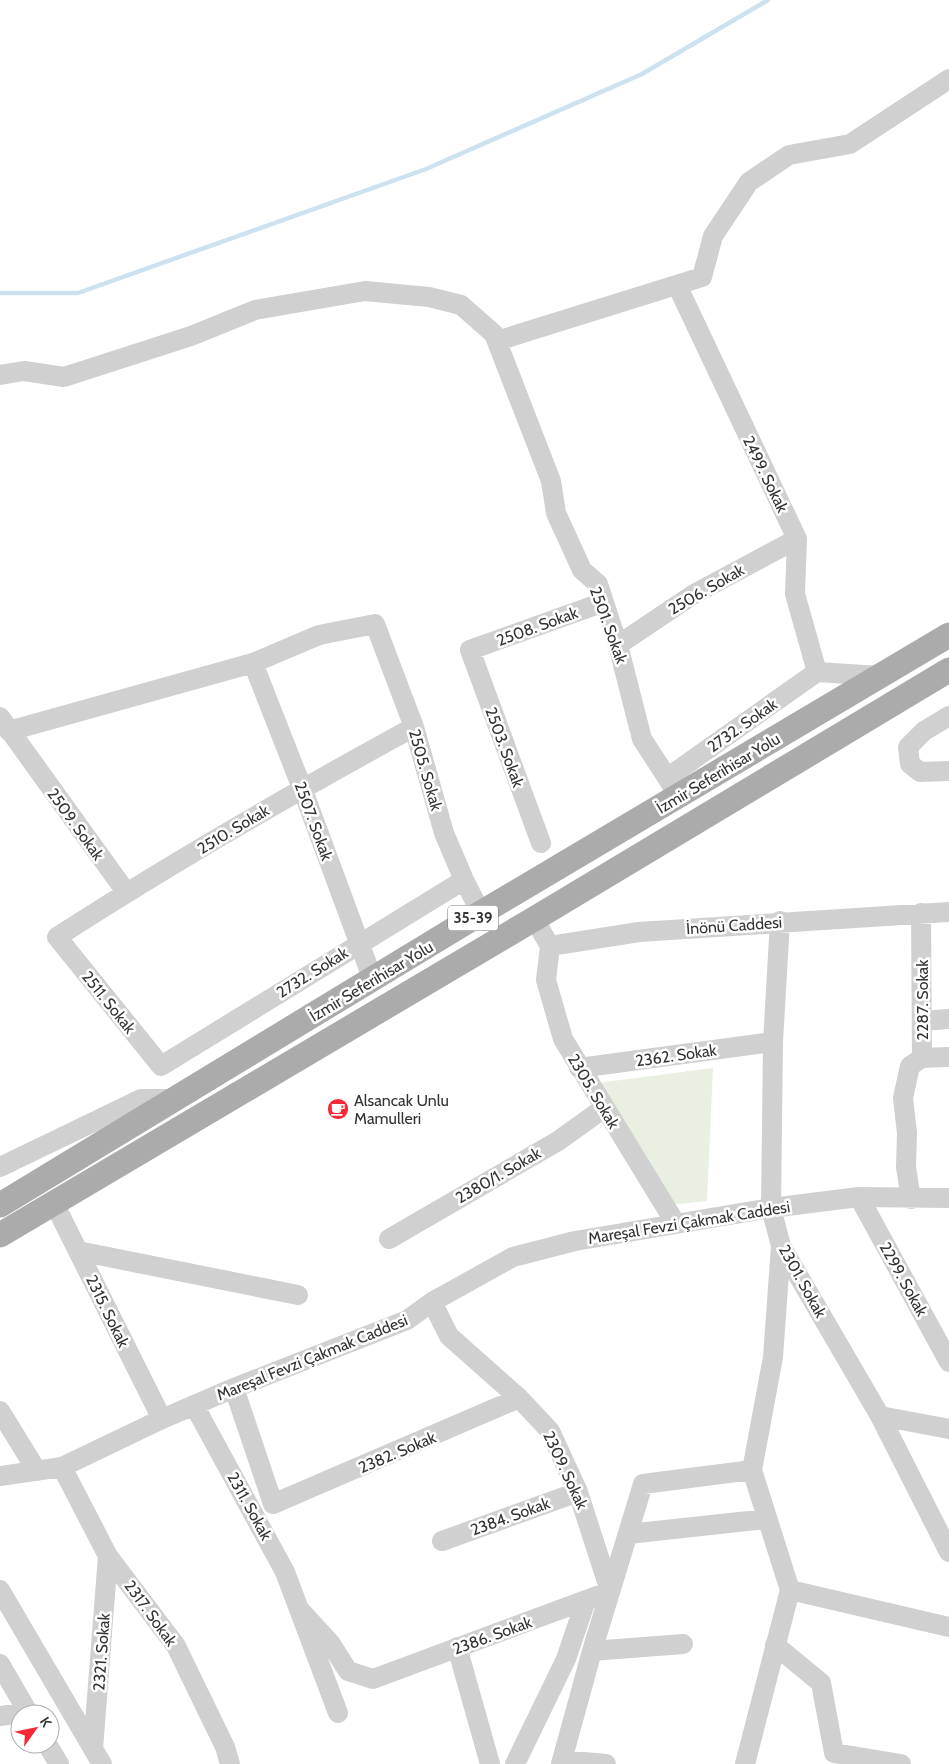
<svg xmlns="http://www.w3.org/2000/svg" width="949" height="1764" font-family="Cabin,sans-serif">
<rect width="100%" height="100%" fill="#fff"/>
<path fill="#e9f0e1" d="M713 1068 707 1201 671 1205 597 1083Z"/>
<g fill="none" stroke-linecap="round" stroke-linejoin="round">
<path stroke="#cce2f1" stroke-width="4.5" d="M0 293H78L426 169 642 74 768 0"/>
<path stroke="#d0d0d0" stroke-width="20" d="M677 285 797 539 795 594 817 672
M497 341 702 277 713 236 749 182 789 155 850 144 949 79
M0 375 24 371 64 377 191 336 255 310 365 291 429 297 461 305 494 334 551 481 556 513 582 570 598 584 618 645 642 739 679 796
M618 645 694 594 797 539
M253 663 302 788 373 980
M817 672 880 676
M949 716 924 731 908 747 910 764 920 772 949 771
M0 717 126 892
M414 727C293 793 173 862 57 937L161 1066 464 880
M9 731 253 663 319 635 375 624 414 727 444 833 464 880 481 913
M667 778 817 672
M541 843 470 650 604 602
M534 919 550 946 639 932 949 912
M780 921 773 1042 771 1208 781 1246 880 1416 949 1552
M550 946 546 980 563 1039 676 1224
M922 1021 949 1019
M922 1058 949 1057
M579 1068 773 1042
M0 1167 141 1099H176
M859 1197 949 1362
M911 1199 906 1167 907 1133 903 1098 910 1066 922 1058 921 913
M54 1203 162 1419
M389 1239 558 1141 604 1108
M78 1251 298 1295
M234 1388 273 1504 519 1398
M194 1405 285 1572 338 1713
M0 1411 37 1471
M880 1416 949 1429
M62 1467 108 1556 176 1646 225 1747 230 1764
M0 1476 62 1467 162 1419 234 1388 407 1320 432 1302 513 1257 575 1241 771 1208 859 1197 949 1198
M628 1534 766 1519
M442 1541 578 1492
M0 1590 102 1764
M790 1590 949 1627
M300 1610 331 1644 348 1671 373 1679 610 1591 578 1492 550 1431 519 1398 449 1336 432 1302
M775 1645 821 1683 834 1753 901 1764
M457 1647 490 1764
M592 1651 683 1644
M0 1664 29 1714
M0 1716 28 1712
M47 1744 59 1764
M93 1749 108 1556
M562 1760 606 1764
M515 1764 566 1659 586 1600
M561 1764 592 1651 643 1484 752 1470
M745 1764 790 1590 752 1470 773 1357 781 1246"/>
<path stroke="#ababab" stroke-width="25" d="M0 1205 481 913 949 635
M0 1235 534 919 949 670"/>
</g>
<defs>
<g id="cafe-disc" transform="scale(1.125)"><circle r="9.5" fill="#f62936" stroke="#fff"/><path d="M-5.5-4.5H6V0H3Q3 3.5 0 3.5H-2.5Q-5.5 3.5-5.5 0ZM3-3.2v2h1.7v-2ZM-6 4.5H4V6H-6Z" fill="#fff"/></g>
</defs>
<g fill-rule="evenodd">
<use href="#cafe-disc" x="338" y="1109"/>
</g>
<g text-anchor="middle" stroke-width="5" stroke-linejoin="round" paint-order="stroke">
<rect fill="#fff" stroke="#707070" stroke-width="1" x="448" y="905.5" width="50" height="25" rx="4"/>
<g font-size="15" font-weight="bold" fill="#333">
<text x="473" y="923">35-39</text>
</g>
<g font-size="16" fill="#333" stroke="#fff">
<text transform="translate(766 474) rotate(64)" y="6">2499. Sokak</text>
<text transform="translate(706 589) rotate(-30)" y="6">2506. Sokak</text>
<text transform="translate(609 625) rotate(70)" y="6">2501. Sokak</text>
<text transform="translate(537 626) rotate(-20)" y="6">2508. Sokak</text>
<text transform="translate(742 725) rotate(-35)" y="6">2732. Sokak</text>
<text transform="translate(505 747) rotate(70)" y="6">2503. Sokak</text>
<text transform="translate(426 770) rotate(74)" y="6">2505. Sokak</text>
<text transform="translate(718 773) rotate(-31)" y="6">İzmir Seferihisar Yolu</text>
<text transform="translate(314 821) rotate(70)" y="6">2507. Sokak</text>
<text transform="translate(76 824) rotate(54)" y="6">2509. Sokak</text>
<text transform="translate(233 829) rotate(-31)" y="6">2510. Sokak</text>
<text transform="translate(734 925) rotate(-4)" y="6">İnönü Caddesi</text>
<text transform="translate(312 972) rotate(-32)" y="6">2732. Sokak</text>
<text transform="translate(371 981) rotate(-31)" y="6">İzmir Seferihisar Yolu</text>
<text transform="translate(922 1000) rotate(-90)" y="6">2287. Sokak</text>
<text transform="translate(109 1002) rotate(51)" y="6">2511. Sokak</text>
<text transform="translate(676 1055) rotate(-8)" y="6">2362. Sokak</text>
<text transform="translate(594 1091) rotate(59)" y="6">2305. Sokak</text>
<text transform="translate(498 1175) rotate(-30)" y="6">2380/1. Sokak</text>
<text transform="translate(689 1222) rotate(-9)" y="6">Mareşal Fevzi Çakmak Caddesi</text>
<text transform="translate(904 1279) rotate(61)" y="6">2299. Sokak</text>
<text transform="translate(803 1281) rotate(61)" y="6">2301. Sokak</text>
<text transform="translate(108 1311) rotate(64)" y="6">2315. Sokak</text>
<text transform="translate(312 1357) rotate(-22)" y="6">Mareşal Fevzi Çakmak Caddesi</text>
<text transform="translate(397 1452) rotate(-23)" y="6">2382. Sokak</text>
<text transform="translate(566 1470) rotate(65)" y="6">2309. Sokak</text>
<text transform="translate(250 1506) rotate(61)" y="6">2311. Sokak</text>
<text transform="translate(510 1516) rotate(-20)" y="6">2384. Sokak</text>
<text transform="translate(151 1613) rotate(54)" y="6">2317. Sokak</text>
<text transform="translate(492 1635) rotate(-20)" y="6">2386. Sokak</text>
<text transform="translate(101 1652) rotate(-86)" y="6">2321. Sokak</text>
</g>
<g font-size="16" fill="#333" stroke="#fff" text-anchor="start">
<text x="354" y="1106">Alsancak Unlu<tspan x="354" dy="18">Mamulleri</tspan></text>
</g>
</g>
<g transform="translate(35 1729) rotate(57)"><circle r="24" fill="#ffffff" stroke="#adadad"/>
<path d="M0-4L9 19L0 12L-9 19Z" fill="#f62936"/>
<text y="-8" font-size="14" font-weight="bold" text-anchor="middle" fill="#333333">K</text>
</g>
</svg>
